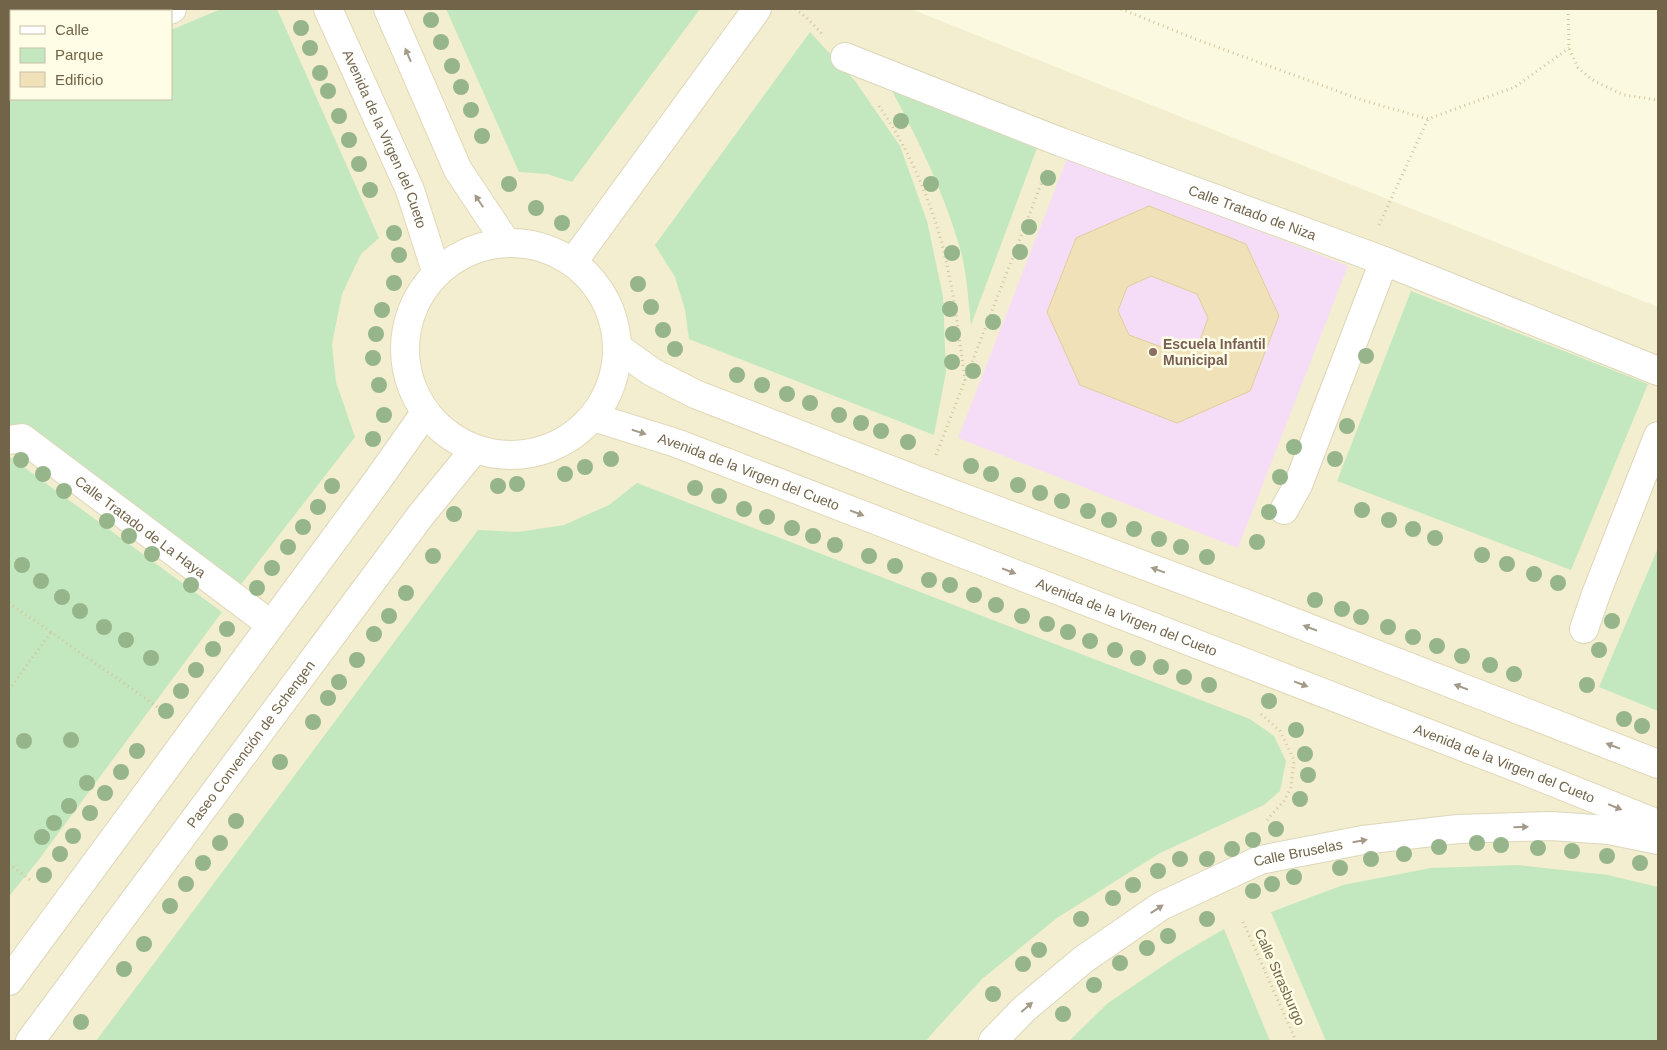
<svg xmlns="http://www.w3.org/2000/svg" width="1667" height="1050" font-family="Helvetica,sans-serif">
<rect width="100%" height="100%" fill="#fbfae0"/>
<path fill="#f3eecf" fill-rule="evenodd" d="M9 9H911L1658 307V1041H9ZM11 11H171V99H11Z"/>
<path fill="#f6ddf7" d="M1068 156 1348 266 1238 548 958 438Z"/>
<path fill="#c3e8c0" d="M9 9H45L49 11H11V99H171V30L221 9H277L379 238 361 254 342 294 332 344 336 382 355 437 239 587 9 428Z
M446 9H700L572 182 547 174 519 172Z
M810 32 855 81 900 146 927 221 943 296 946 372 934 435 689 339 685 310 675 277 655 245Z
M892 91 1037 148 971 325C968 299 967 271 959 245 943 191 919 141 892 91Z
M1411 291 1648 384 1571 570 1337 481Z
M10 457 222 612 37 862 10 895 9 458Z
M637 483 1250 719 1274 736 1286 761 1280 791 1264 805 1160 853 1057 918 982 979 937 1028 926 1041H96L478 530 518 532 564 525 609 505Z
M1658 548V711L1599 687Z
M1518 865 1608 875 1658 887V1041H1326L1271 912 1343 885 1431 868Z
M1224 929 1270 1041H1069L1108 1003 1176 957Z"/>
<path fill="#f0e1b9" stroke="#e2cd99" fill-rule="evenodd" d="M1149 206 1246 244 1279 316 1250 391 1177 423 1080 385 1047 312 1076 238ZM1151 276 1197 294 1208 318 1199 343 1175 352 1129 335 1118 311 1127 287Z"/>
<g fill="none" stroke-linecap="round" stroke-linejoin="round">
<g stroke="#dcd6ba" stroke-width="30">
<g id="street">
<path d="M80 9 84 11"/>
<path d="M166 11 172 9"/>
<path id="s1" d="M845 57 1058 141 1384 261 1658 371"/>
<path d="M573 262 757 9"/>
<path id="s2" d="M9 440 22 438 270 624"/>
<path d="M1284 510 1298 485 1384 261"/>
<path d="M1584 629 1596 594 1658 436"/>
<path d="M9 981 377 481 425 413"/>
<path id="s3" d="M30 1041 421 515 474 450"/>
<path id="s4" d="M993 1041 1024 1009 1084 959 1161 906 1260 860 1363 840 1458 829 1551 826 1609 830 1658 840"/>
</g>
</g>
<g stroke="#e1d8b8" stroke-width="30">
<g id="secondary">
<path id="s5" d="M328 9 410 190 436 271"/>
<path d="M388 9 458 170 506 242"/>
<circle cx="511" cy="349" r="106"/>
<path d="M617 347 652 372 695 394 924 483 1247 604 1658 764"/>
<path id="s6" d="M593 417 676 443 1523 770 1658 824"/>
</g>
</g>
<path stroke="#d4c49c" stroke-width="3" stroke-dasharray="1 4" stroke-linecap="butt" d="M795 9 806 17 824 36
M1121 9 1198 40 1362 100 1428 119 1515 87 1569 48
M1568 9 1569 48 1578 68 1594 81 1624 95 1658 100
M879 106C908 148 930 198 943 248 954 291 959 337 965 381
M1379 225 1428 119
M936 455 1047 169
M9 603 162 710
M9 690 51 632
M1261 714 1280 731 1294 760 1291 787 1284 801 1267 820
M9 864 33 882
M1243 922 1296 1041"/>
<use href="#street" stroke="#fff" stroke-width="28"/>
<use href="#secondary" stroke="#fff" stroke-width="28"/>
</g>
<g fill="#96b58b">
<circle cx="431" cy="20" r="8"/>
<circle cx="301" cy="28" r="8"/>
<circle cx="441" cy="42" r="8"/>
<circle cx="310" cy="48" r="8"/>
<circle cx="452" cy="66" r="8"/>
<circle cx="320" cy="73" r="8"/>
<circle cx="461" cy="87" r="8"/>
<circle cx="328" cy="91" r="8"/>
<circle cx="471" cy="110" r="8"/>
<circle cx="339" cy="116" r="8"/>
<circle cx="901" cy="121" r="8"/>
<circle cx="482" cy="136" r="8"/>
<circle cx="349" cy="140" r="8"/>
<circle cx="359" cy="164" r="8"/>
<circle cx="1048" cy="178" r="8"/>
<circle cx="509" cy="184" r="8"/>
<circle cx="931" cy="184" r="8"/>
<circle cx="370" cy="190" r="8"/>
<circle cx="536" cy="208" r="8"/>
<circle cx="562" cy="223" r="8"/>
<circle cx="1029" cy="227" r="8"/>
<circle cx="394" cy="233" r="8"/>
<circle cx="1020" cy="252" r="8"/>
<circle cx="952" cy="253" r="8"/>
<circle cx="399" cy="255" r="8"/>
<circle cx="394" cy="283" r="8"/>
<circle cx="638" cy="284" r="8"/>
<circle cx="651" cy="307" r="8"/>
<circle cx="950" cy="309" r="8"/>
<circle cx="382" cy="310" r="8"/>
<circle cx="993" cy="322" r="8"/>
<circle cx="663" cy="330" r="8"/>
<circle cx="376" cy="334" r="8"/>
<circle cx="953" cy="334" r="8"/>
<circle cx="675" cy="349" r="8"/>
<circle cx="1366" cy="356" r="8"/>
<circle cx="373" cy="358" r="8"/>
<circle cx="952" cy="362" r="8"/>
<circle cx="973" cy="371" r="8"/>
<circle cx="737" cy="375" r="8"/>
<circle cx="379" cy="385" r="8"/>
<circle cx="762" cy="385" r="8"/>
<circle cx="787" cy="394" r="8"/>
<circle cx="810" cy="403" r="8"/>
<circle cx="384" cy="415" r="8"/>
<circle cx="839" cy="415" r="8"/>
<circle cx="861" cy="423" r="8"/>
<circle cx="1347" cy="426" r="8"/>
<circle cx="881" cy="431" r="8"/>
<circle cx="373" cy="439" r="8"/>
<circle cx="908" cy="442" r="8"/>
<circle cx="1294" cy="447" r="8"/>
<circle cx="611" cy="459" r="8"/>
<circle cx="1335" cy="459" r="8"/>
<circle cx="21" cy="460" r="8"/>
<circle cx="971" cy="466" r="8"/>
<circle cx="585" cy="467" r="8"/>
<circle cx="43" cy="474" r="8"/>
<circle cx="565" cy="474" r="8"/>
<circle cx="991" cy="474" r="8"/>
<circle cx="1280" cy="477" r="8"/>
<circle cx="517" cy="484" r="8"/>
<circle cx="1018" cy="485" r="8"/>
<circle cx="332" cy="486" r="8"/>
<circle cx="498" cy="486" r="8"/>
<circle cx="695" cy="488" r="8"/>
<circle cx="64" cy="491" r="8"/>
<circle cx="1040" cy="493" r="8"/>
<circle cx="719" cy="496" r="8"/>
<circle cx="1062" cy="501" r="8"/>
<circle cx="318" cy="507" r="8"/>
<circle cx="744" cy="509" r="8"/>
<circle cx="1362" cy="510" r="8"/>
<circle cx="1088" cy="511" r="8"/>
<circle cx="1269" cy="512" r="8"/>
<circle cx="454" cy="514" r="8"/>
<circle cx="767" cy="517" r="8"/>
<circle cx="1109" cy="520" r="8"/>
<circle cx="1389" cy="520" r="8"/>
<circle cx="107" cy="521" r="8"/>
<circle cx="303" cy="527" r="8"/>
<circle cx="792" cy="528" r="8"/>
<circle cx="1134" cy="529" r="8"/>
<circle cx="1413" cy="529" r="8"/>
<circle cx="129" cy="536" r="8"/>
<circle cx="813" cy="536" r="8"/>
<circle cx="1435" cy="538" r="8"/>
<circle cx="1159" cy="539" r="8"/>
<circle cx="1257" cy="542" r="8"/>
<circle cx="835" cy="545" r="8"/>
<circle cx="288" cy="547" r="8"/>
<circle cx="1181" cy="547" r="8"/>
<circle cx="152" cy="554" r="8"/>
<circle cx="1482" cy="555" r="8"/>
<circle cx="433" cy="556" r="8"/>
<circle cx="869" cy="556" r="8"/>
<circle cx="1207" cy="557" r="8"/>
<circle cx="1507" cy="564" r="8"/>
<circle cx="22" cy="565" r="8"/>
<circle cx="895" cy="566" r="8"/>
<circle cx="272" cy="568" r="8"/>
<circle cx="1534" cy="574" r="8"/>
<circle cx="929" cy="580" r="8"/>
<circle cx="41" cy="581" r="8"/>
<circle cx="1558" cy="583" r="8"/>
<circle cx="191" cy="585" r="8"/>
<circle cx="950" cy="585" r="8"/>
<circle cx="257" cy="588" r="8"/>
<circle cx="406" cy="593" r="8"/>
<circle cx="974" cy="595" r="8"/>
<circle cx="62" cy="597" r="8"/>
<circle cx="1315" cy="600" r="8"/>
<circle cx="996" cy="605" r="8"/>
<circle cx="1342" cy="609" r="8"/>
<circle cx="80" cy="611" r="8"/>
<circle cx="389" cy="616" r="8"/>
<circle cx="1022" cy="616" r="8"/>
<circle cx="1361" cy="617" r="8"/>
<circle cx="1612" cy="621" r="8"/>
<circle cx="1047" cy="624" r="8"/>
<circle cx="104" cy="627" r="8"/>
<circle cx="1388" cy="627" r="8"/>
<circle cx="227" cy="629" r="8"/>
<circle cx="1068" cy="632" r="8"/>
<circle cx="374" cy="634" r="8"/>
<circle cx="1413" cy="637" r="8"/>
<circle cx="126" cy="640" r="8"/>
<circle cx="1090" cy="641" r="8"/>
<circle cx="1437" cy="646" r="8"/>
<circle cx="213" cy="649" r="8"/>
<circle cx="1115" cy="650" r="8"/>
<circle cx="1599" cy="650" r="8"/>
<circle cx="1462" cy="656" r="8"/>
<circle cx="151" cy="658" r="8"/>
<circle cx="1138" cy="658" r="8"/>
<circle cx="357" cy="660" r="8"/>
<circle cx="1490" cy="665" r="8"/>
<circle cx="1161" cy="667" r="8"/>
<circle cx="196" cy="670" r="8"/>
<circle cx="1514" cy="674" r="8"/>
<circle cx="1184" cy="677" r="8"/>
<circle cx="339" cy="682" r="8"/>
<circle cx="1209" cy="685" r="8"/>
<circle cx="1587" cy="685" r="8"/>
<circle cx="181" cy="691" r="8"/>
<circle cx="328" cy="698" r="8"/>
<circle cx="1269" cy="701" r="8"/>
<circle cx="166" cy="711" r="8"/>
<circle cx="1624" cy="719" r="8"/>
<circle cx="313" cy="722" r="8"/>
<circle cx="1642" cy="726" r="8"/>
<circle cx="1296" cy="730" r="8"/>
<circle cx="71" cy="740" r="8"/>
<circle cx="24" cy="741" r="8"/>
<circle cx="137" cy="751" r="8"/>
<circle cx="1305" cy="754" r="8"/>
<circle cx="280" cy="762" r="8"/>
<circle cx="121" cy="772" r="8"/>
<circle cx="1308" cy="775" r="8"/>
<circle cx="87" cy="783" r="8"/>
<circle cx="105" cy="793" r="8"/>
<circle cx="1300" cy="799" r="8"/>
<circle cx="69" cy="806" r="8"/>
<circle cx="90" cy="813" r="8"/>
<circle cx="236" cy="821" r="8"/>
<circle cx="54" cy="823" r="8"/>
<circle cx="1276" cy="829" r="8"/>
<circle cx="73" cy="836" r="8"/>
<circle cx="42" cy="837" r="8"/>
<circle cx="1253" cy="840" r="8"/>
<circle cx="220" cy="843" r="8"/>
<circle cx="1477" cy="843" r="8"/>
<circle cx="1501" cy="845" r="8"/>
<circle cx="1439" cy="847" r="8"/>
<circle cx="1538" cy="848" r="8"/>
<circle cx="1232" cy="849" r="8"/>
<circle cx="1572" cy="851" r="8"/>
<circle cx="60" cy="854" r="8"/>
<circle cx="1404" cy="854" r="8"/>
<circle cx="1607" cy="856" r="8"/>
<circle cx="1180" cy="859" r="8"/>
<circle cx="1207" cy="859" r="8"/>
<circle cx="1371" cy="859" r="8"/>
<circle cx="203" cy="863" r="8"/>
<circle cx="1640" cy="863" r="8"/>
<circle cx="1340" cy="868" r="8"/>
<circle cx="1158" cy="871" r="8"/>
<circle cx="44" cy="875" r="8"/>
<circle cx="1294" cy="877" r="8"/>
<circle cx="186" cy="884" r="8"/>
<circle cx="1272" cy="884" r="8"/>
<circle cx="1133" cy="885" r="8"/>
<circle cx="1253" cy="891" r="8"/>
<circle cx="1113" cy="898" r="8"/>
<circle cx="170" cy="906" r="8"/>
<circle cx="1081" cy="919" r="8"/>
<circle cx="1207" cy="919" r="8"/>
<circle cx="1168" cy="936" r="8"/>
<circle cx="144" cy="944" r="8"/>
<circle cx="1147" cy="948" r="8"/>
<circle cx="1039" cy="950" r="8"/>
<circle cx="1120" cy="963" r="8"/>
<circle cx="1023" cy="964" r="8"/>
<circle cx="124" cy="969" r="8"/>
<circle cx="1094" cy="985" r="8"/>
<circle cx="993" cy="994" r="8"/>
<circle cx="1063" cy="1014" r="8"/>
<circle cx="81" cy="1022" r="8"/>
</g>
<defs><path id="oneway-solid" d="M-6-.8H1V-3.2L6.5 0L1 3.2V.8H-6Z" transform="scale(1.25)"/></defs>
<g fill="#a39a88">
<use href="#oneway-solid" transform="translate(408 55) rotate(-113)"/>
<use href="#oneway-solid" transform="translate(479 201) rotate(-124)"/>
<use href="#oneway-solid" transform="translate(639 432) rotate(17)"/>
<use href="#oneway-solid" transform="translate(857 513) rotate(21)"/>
<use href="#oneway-solid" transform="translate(1158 570) rotate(-160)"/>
<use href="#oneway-solid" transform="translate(1009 571) rotate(21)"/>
<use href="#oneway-solid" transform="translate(1310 628) rotate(-159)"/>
<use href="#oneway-solid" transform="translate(1301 684) rotate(21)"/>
<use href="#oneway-solid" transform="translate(1461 687) rotate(-159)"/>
<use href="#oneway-solid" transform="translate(1613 746) rotate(-159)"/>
<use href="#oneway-solid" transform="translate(1615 807) rotate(22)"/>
<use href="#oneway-solid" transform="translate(1521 827) rotate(-1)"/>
<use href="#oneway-solid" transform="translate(1360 841) rotate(-10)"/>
<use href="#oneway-solid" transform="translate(1157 909) rotate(-33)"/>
<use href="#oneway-solid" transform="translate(1027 1007) rotate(-41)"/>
</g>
<circle fill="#8d6e63" stroke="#fffde6" stroke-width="2" cx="1153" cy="352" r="5"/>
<g text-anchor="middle" stroke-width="5" stroke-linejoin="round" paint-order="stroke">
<g font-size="14" fill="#716448" stroke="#fffde6">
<text dy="5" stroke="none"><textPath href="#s5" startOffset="142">Avenida de la Virgen del Cueto</textPath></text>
<text dy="5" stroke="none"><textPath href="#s1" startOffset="436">Calle Tratado de Niza</textPath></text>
<text dy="5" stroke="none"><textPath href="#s6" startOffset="165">Avenida de la Virgen del Cueto</textPath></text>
<text dy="5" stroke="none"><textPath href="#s2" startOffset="161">Calle Tratado de La Haya</textPath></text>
<text dy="5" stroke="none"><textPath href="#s6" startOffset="570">Avenida de la Virgen del Cueto</textPath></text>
<text dy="5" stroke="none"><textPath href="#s3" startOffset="370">Paseo Convención de Schengen</textPath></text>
<text dy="5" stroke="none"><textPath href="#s6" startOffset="975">Avenida de la Virgen del Cueto</textPath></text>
<text dy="5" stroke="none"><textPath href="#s4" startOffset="364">Calle Bruselas</textPath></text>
<text transform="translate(1280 977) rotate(66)" y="5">Calle Strasburgo</text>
</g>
<g font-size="14" font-weight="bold" fill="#785e54" stroke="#fffde6" text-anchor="start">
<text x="1163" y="349">Escuela Infantil<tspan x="1163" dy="16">Municipal</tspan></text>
</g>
</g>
<rect width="1667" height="1050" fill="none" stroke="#716448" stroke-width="20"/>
<rect x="10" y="10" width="162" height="90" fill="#fffde6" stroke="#c6c0a7"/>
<rect x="20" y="26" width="25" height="8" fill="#ffffff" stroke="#c6c0a7"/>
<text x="55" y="35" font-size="15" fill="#716448">Calle</text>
<rect x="20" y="48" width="25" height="15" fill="#c3e8c0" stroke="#c6c0a7"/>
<text x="55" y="60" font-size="15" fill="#716448">Parque</text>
<rect x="20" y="72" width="25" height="15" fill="#f0e1b9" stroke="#c6c0a7"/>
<text x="55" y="85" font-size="15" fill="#716448">Edificio</text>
</svg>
